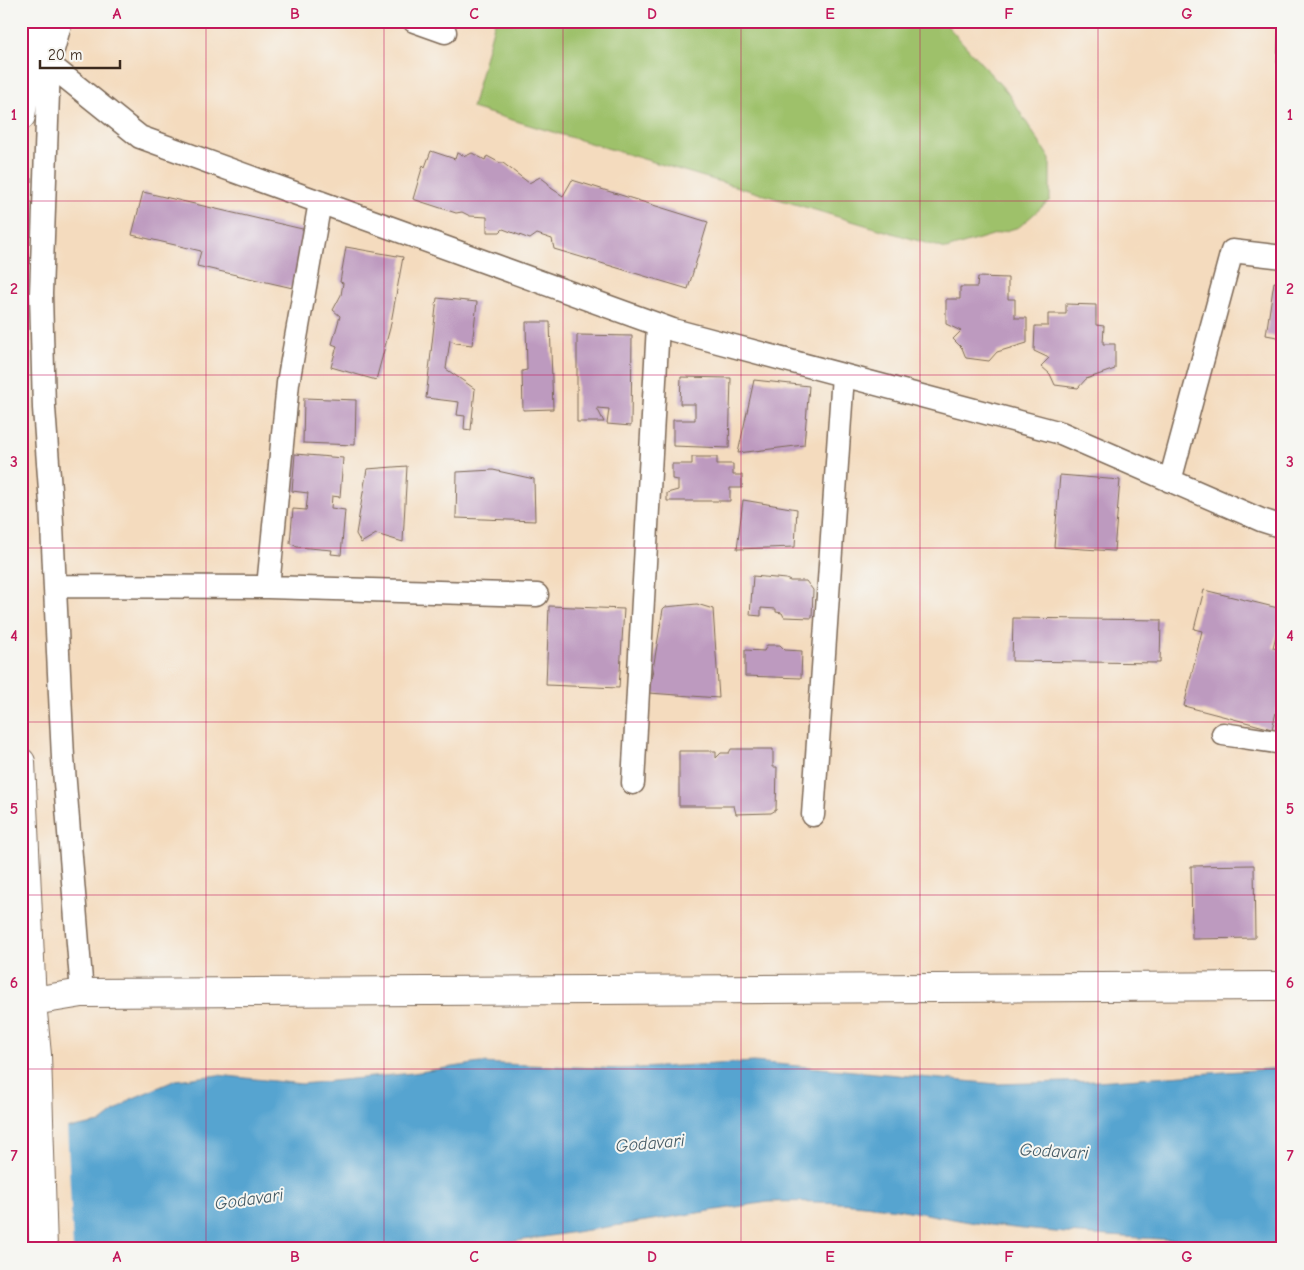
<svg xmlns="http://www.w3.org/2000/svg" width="1304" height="1270" font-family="'Comic Neue',sans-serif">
<rect width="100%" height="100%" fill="#f6f6f2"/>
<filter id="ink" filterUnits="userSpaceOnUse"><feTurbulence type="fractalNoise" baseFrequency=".02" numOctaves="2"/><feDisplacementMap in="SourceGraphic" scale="10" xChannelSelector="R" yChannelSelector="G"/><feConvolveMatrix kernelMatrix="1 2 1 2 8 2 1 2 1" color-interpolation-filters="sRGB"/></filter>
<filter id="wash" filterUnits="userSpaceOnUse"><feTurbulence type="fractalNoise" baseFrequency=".0096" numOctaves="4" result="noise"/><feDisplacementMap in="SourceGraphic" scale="20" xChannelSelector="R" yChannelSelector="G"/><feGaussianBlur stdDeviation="1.12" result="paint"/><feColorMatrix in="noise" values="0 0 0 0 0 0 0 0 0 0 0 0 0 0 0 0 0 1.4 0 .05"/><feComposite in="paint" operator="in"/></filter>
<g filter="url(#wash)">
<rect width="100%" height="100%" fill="#f4dbbe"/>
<path fill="#9ec16b" stroke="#6c7644" d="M495 21H943L1007 92 1050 159V200L1019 227 946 249 472 108Z"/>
<path fill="#57a4d0" stroke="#496777" d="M754 1062 997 1084 1097 1081 1283 1068V1248C1185 1238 1086 1238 989 1225 953 1220 917 1211 881 1207 843 1202 806 1201 768 1202L466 1249H21V1123L73 1128 100 1123 131 1099 176 1080 218 1075 302 1084 413 1073 480 1063 621 1069Z"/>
<path fill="#f4dbbe" d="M21 1121 67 1125 73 1249H21Z"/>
<g id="blocks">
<path fill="#bd9abf" d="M1279 21H1283V64L1277 63Z
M431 151 455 159 457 153 466 156 472 153 485 160 487 156 500 163H503L529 183 540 177 548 183 551 188 563 196 572 180 708 222 688 289 554 249 552 239 537 234 530 239 503 229 500 232H487V217L470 216 462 212 456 213 413 199 423 165 425 167Z
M143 192 311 231 297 289 197 266 201 251 132 235Z
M346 247 403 257 390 328 376 380 331 367 337 346 332 344 340 316 333 310 341 295 343 283 340 282Z
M978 277 1008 278V299H1015V318H1027V343L997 352 989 361 966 358 962 348 953 339 961 331 946 324V299H960V287H977Z
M1274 282 1283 284V338L1266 335Z
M437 298 477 302 472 345 456 343 450 340 446 369 475 389 471 430 464 429 465 416 457 415 459 402 426 398Z
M1066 304 1096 305V325L1104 326 1103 344H1115V369L1086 379 1078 388 1055 385 1050 374 1041 366 1049 358 1034 351 1035 326H1048V314H1066Z
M526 322H550L553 409 523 410 522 371 527 370Z
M577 335 632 336 631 426 607 424 609 409 597 408 604 422H577Z
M681 377 731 378 729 448 673 446V420H695V404H680Z
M754 380 809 386 804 445 738 453Z
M304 398 356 400 355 445 303 443Z
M295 454 343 458 340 497 332 496 331 508 345 510 341 555 331 554 332 550 297 547 290 543 293 509 306 510 308 493 292 491Z
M692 457H717V464H733V475H742V488H730V501H667V493L678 490V480L672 479V464H692Z
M407 466 403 542 376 534 361 543 356 534 367 469Z
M493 470 534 479 535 521 456 518 457 472Z
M1060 475 1120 480 1114 551 1054 547Z
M743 500 797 509 795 547 737 549Z
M753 576 786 579 790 581H806L813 590 812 618 784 617 782 613 776 612V609L761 608V616L750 615Z
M1204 590 1282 609 1273 648 1283 650V684L1272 729 1184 706 1202 631 1194 629Z
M697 604 713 609 719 698 649 693 663 609 665 607Z
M549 606 624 609 619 688 546 685Z
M1013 618 1161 620 1160 663 1012 661Z
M767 645H780L785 650 802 651 801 678 745 676V650L764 651Z
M731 749H773V767H777L776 810 771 813 736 814 734 806H679V751H716V758L721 753H729Z
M1254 865 1255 938 1192 939 1191 866Z"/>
</g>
</g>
<g filter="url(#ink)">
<use href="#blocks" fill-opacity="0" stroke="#7c6856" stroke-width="1"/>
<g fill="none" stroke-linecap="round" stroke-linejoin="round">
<g stroke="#7c6856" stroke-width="25">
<path id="minor" d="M61 21 49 64 41 294 44 408 51 504 63 758 82 993
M414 21 445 32
M49 64 140 137 673 330 1061 433 1261 520 1283 527
M1170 481 1232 251 1283 257
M55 586 268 587 537 595
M268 587 288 383 320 202
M1223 734 1283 743
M633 783 658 325
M813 815 843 375"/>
</g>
<g stroke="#7c6856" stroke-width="30">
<path id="tertiary" d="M21 116 36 21
M21 762 32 1002 37 1055 43 1249
M21 1003 82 993 1283 986"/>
</g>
<use href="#minor" stroke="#fff" stroke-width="22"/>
<use href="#tertiary" stroke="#fff" stroke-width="28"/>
</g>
</g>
<path fill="none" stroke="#c2185b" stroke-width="1" stroke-opacity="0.55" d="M206 21V1249M384 21V1249M563 21V1249M741 21V1249M920 21V1249M1098 21V1249M21 201H1283M21 375H1283M21 548H1283M21 722H1283M21 895H1283M21 1069H1283"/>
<g text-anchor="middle" stroke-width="4" stroke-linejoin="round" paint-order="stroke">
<g font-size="18" font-style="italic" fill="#465b65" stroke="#f6f6f2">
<text transform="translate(650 1143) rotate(-5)" y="6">Godavari</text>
<text transform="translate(1054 1151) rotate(3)" y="6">Godavari</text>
<text transform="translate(249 1199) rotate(-8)" y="6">Godavari</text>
</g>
</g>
<rect width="1304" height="1270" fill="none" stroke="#f6f6f2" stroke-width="55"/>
<path d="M40 60v8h80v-8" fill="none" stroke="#3b2a1e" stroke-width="2.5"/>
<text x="48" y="60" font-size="15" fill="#3b2a1e" stroke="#f6f6f2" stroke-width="4" paint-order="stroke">20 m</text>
<rect x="28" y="28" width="1248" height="1214" fill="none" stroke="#c2185b" stroke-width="2"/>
<g font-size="16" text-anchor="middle" font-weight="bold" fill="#c2185b">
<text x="117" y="19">A</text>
<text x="295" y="19">B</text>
<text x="474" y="19">C</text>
<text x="652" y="19">D</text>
<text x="830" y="19">E</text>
<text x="1009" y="19">F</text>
<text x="1187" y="19">G</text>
<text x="14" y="120">1</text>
<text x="1290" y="120">1</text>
<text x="14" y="294">2</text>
<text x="1290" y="294">2</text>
<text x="14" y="467">3</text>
<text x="1290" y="467">3</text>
<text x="14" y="641">4</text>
<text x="1290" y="641">4</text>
<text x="14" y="814">5</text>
<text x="1290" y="814">5</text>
<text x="14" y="988">6</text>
<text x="1290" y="988">6</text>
<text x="14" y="1161">7</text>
<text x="1290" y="1161">7</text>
<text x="117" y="1262">A</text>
<text x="295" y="1262">B</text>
<text x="474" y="1262">C</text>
<text x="652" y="1262">D</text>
<text x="830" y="1262">E</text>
<text x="1009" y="1262">F</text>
<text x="1187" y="1262">G</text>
</g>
</svg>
